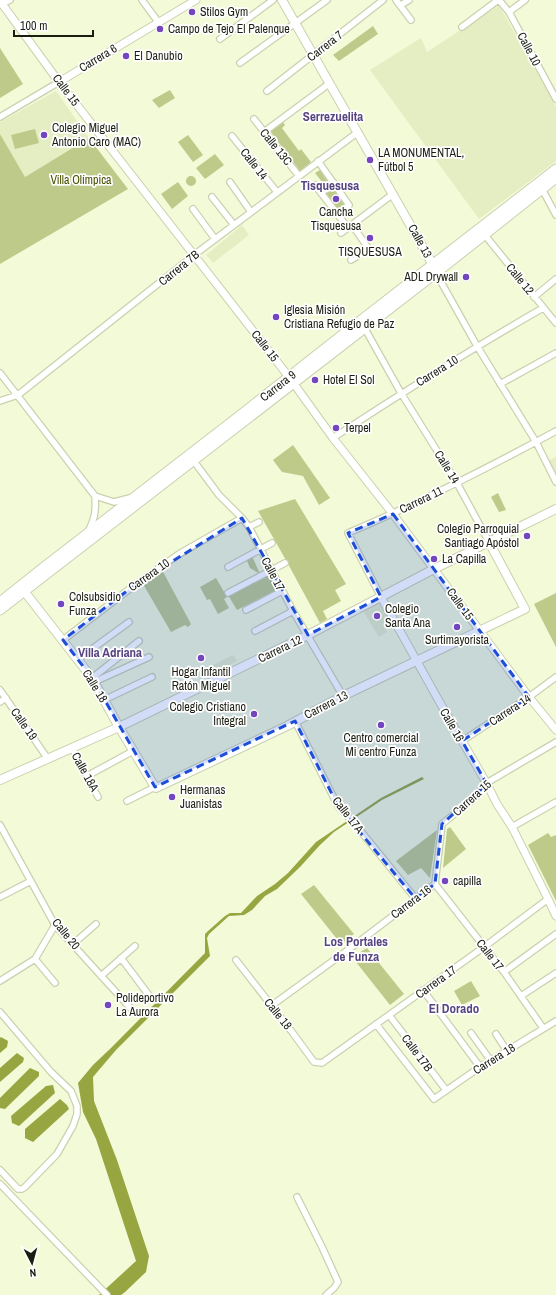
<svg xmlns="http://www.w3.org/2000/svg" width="556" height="1295" font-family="'Archivo Narrow',sans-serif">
<rect width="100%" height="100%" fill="#f3fad7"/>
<path fill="#e5edc3" d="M499 5 556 107V161L479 219 370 70 421 38 427 52Z
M56 91 89 138 25 177 0 134V122Z
M242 225 249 235 213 263 206 255Z
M556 457V477L548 461Z
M379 602 391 621 383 625 387 632 379 637 363 611Z
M233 655 237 661 217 671 213 665Z"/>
<path fill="#beca8a" d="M373 26 378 34 339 61 333 55Z
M0 48 23 84 0 98Z
M170 90 175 98 159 108 152 100Z
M283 122 285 125 282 128 299 151 301 149 311 162 300 171 270 131Z
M35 129 39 143 15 149 11 135Z
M0 134 25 177 89 138 128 189 0 264Z
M188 135 203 155 193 162 178 142Z
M215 154 224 165 205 179 196 168Z
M322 160 335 181 326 187 315 173 320 170 316 164Z
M186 181a5 5 0 1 1 10 0a5 5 0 1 1-10 0Z
M178 182 188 196 172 209 161 194Z
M334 186 348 204 337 211 323 193Z
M293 445 330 498 319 505 303 476 282 472 273 460Z
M498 493 506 510 499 512 491 497Z
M295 499 346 584 335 590 341 601 323 611 327 619 320 623 287 562 258 511Z
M252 556 260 574 250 568 247 561Z
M162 570 191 624 188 627 185 625 171 632 143 584Z
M270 574 278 589 237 610 228 595Z
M216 578 227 597 224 599 229 608 218 614 210 599 207 600 200 587Z
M556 593V647L534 604Z
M450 827 466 849 443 868 447 829Z
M437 830 430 878 421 868 408 875 396 861Z
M548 833 551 837 556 835V901L528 845Z
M314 885 354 934 341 944 301 894Z
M367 948 404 994 390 1005 352 957Z
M471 981 480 996 462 1005 454 991Z"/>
<path fill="#98a641" d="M422 777 424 779 382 800 334 832 320 845 300 867 277 889 265 896 252 910 244 915 229 916 209 934 207 938 210 956 116 1050 93 1077 94 1101 117 1160 149 1256 146 1272 125 1292 121 1295H99L136 1261 96 1139 83 1112 78 1083 93 1065 111 1048 205 953V934L208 931 225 916 230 913H241L257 896 275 884 288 873 316 842 381 798Z
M1 1037 8 1041 7 1047 0 1053V1038Z
M17 1053 24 1058 23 1062 0 1082V1068Z
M30 1068 39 1072V1076L5 1109 0 1108V1098Z
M53 1085 55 1093 19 1126 12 1123 11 1116 46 1086Z
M60 1099 67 1105 69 1109 33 1142 25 1138V1129Z"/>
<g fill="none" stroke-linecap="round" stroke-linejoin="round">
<g stroke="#cad1b0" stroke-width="8">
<path id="minor" d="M142 0 159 23
M396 0 411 20
M499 0 509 12 556 99
M2 4 10 0
M401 5 409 0
M509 12 525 0
M462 27 498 0
M220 39 273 0
M240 63 327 0
M267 91 383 0
M0 117 59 82
M254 119 299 176
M264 132 330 83
M232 136 277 192
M318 161 349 205 337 214
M230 182 251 212
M315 185 348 228
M542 189 556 215
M321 193 334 183
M212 197 234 225
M193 209 215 239
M341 233 393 194
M484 234 556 323
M351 260 369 249 352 225
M436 273 477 346 536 442 556 482
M534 297 556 279
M364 327 401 393 457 483 489 542
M0 373 95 496 114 502 130 498
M500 384 556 353
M0 401 18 395 198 252 358 132
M333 438C402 393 471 349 543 308
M193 460 219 495 242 518 249 527 293 611 343 696
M249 527 259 522
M88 532C95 518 96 511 95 496
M228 567 272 543
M228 593 285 563
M381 597 348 533C419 503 488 468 556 431
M246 610 282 591
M255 631 293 611
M63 640 136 584 179 554 242 518
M77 660 129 622
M92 678 139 641
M94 682 149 657
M0 690 48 759
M104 700 152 677
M0 702 6 698
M295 721 338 806 359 829 415 898
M462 741 529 697 556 677
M72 748 98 797
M87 776 133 751
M127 801 155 787
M0 825 55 925 134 1012
M512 827 556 802
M435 884 442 824 477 796 490 781 556 742
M435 884 504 972 543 1028
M0 897 31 881
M73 944 96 924
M121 958 151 998
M35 959 55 983
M236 960 292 1032 314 1062 322 1063 484 947 548 899
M504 972 556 934
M101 976 135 946
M0 981 35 959 55 925
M423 990 480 1067
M521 996 556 973
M271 1006 352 947 435 884
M0 1012 51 1072 71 1091 77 1106V1114L73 1126 57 1154 25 1187 22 1189H18L0 1170
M389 1015 446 1090
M376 1024 434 1099 480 1067 556 1021
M471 1033 491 1061
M496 1034 507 1051
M0 1184 107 1295
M297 1197 322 1247 338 1282 334 1288 326 1295"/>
</g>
<g stroke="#cad1b0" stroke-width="9">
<path id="tertiary" d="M0 1 59 82 289 377 333 438 393 514 529 697 556 730
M59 82 196 0
M381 597 439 701 487 784 497 804 512 827 548 899 556 916"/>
</g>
<g stroke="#cad1b0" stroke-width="10">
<path id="secondary" d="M282 0 433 265 435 270
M24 591 92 678 119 727 155 787 156 788 287 726 343 696 525 609 489 542
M0 780 119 727 308 635 434 569 556 509"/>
</g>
<g stroke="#cad1b0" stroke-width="11">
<path id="primary" d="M0 602 44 567 243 413 365 317 556 169
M0 610 436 273 556 178"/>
</g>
<use href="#minor" stroke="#fff" stroke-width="5.5"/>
<use href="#tertiary" stroke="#fff" stroke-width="7"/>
<use href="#secondary" stroke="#fff" stroke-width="8"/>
<use href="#primary" stroke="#fff" stroke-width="9"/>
</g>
<path fill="#1d4ed8" fill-opacity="0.2" stroke="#1d4ed8" stroke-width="3" stroke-dasharray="8 5" stroke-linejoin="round" d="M393 514 529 697 462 741 487 784 442 824 435 884 415 898 338 806 295 721 155 787 92 678 63 640 136 584 242 518 308 635 381 597 348 533Z"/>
<g fill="#7346be" stroke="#fff" stroke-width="1.5">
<circle cx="192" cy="12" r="4"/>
<circle cx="160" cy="29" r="4"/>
<circle cx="126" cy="56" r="4"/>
<circle cx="44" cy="135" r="4"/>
<circle cx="370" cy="160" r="4"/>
<circle cx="336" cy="199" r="4"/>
<circle cx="370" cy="238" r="4"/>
<circle cx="466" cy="277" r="4"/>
<circle cx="276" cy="317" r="4"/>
<circle cx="315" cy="380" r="4"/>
<circle cx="336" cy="428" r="4"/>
<circle cx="527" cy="536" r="4"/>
<circle cx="434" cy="559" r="4"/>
<circle cx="61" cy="604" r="4"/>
<circle cx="377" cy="616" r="4"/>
<circle cx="457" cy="627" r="4"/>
<circle cx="201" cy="658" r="4"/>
<circle cx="254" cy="714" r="4"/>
<circle cx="381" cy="725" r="4"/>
<circle cx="172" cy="797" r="4"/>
<circle cx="445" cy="881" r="4"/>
<circle cx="108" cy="1005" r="4"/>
</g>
<g text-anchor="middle" stroke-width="3.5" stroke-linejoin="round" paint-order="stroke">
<g font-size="12" fill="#1b1d11" stroke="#fff" text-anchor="start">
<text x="200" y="16">Stilos Gym</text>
<text x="168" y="33">Campo de Tejo El Palenque</text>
<text x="134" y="60">El Danubio</text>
<text x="52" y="132">Colegio Miguel<tspan x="52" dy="14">Antonio Caro (MAC)</tspan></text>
<text x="378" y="157">LA MONUMENTAL,<tspan x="378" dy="14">Fútbol 5</tspan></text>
<text x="336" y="216" text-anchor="middle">Cancha<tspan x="336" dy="14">Tisquesusa</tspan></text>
<text x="370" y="256" text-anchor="middle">TISQUESUSA</text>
<text x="458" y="281" text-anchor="end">ADL Drywall</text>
<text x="284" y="314">Iglesia Misión<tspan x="284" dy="14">Cristiana Refugio de Paz</tspan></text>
<text x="323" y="384">Hotel El Sol</text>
<text x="344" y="432">Terpel</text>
<text x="519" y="533" text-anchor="end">Colegio Parroquial<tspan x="519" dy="14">Santiago Apóstol</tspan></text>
<text x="442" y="563">La Capilla</text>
<text x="69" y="601">Colsubsidio<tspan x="69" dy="14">Funza</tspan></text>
<text x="385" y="613">Colegio<tspan x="385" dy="14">Santa Ana</tspan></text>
<text x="457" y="644" text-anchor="middle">Surtimayorista</text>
<text x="201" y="676" text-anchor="middle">Hogar Infantil<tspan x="201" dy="14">Ratón Miguel</tspan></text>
<text x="246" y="711" text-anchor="end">Colegio Cristiano<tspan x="246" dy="14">Integral</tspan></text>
<text x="381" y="742" text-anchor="middle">Centro comercial<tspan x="381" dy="14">Mi centro Funza</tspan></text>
<text x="180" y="794">Hermanas<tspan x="180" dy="14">Juanistas</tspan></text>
<text x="453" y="885">capilla</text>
<text x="116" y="1002">Polideportivo<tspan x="116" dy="14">La Aurora</tspan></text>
</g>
<g font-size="12" fill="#1b1d11" stroke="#fff">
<text transform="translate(325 46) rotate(-38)" y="4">Carrera 7</text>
<text transform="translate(529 49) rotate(62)" y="4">Calle 10</text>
<text transform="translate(98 58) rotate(-31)" y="4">Carrera 6</text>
<text transform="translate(66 90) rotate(53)" y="4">Calle 15</text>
<text transform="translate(276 147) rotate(51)" y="4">Calle 13C</text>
<text transform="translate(254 164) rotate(52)" y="4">Calle 14</text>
<text transform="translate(420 241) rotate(61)" y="4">Calle 13</text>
<text transform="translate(179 268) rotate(-39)" y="4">Carrera 7B</text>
<text transform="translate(520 279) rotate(51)" y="4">Calle 12</text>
<text transform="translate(265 346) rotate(52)" y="4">Calle 15</text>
<text transform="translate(437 371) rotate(-32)" y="4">Carrera 10</text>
<text transform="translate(278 386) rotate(-38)" y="4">Carrera 9</text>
<text transform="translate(447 467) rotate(58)" y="4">Calle 14</text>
<text transform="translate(421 500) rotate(-26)" y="4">Carrera 11</text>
<text transform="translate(273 574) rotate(62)" y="4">Calle 17</text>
<text transform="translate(149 575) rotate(-35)" y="4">Carrera 10</text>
<text transform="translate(460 604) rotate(54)" y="4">Calle 15</text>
<text transform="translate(280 649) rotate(-26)" y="4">Carrera 12</text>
<text transform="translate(95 686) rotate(58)" y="4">Calle 18</text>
<text transform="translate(326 705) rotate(-27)" y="4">Carrera 13</text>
<text transform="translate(510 710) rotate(-33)" y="4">Carrera 14</text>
<text transform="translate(24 724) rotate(55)" y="4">Calle 19</text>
<text transform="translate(452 725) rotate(60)" y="4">Calle 16</text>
<text transform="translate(85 772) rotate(61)" y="4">Calle 18A</text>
<text transform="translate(472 798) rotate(-42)" y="4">Carrera 15</text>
<text transform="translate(348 815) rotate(52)" y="4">Calle 17A</text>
<text transform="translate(411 902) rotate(-37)" y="4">Carrera 16</text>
<text transform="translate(66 934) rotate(51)" y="4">Calle 20</text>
<text transform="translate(490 955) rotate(52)" y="4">Calle 17</text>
<text transform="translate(436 982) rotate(-36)" y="4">Carrera 17</text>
<text transform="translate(278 1014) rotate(51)" y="4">Calle 18</text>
<text transform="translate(417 1053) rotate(53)" y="4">Calle 17B</text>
<text transform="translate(494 1059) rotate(-32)" y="4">Carrera 18</text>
</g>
<g font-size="12" fill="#474f00" stroke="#fff">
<text x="81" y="184">Villa Olímpica</text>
</g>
<g font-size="13" font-weight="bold" fill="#574481" stroke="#fff">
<text x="333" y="121">Serrezuelita</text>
<text x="330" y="190">Tisquesusa</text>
<text x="110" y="657">Villa Adriana</text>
<text x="356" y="946">Los Portales<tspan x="356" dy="15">de Funza</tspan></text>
<text x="454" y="1013">El Dorado</text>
</g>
</g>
<g transform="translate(32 1263) rotate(174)" stroke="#ffffff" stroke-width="3" paint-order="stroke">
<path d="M0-3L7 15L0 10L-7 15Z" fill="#1b1d11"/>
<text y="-6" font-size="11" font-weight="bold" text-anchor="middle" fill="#1b1d11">N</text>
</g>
<path d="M14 30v6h79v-6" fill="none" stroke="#1b1d11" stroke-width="2"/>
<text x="20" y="30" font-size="12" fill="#1b1d11" stroke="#ffffff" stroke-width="3" paint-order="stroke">100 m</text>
</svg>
